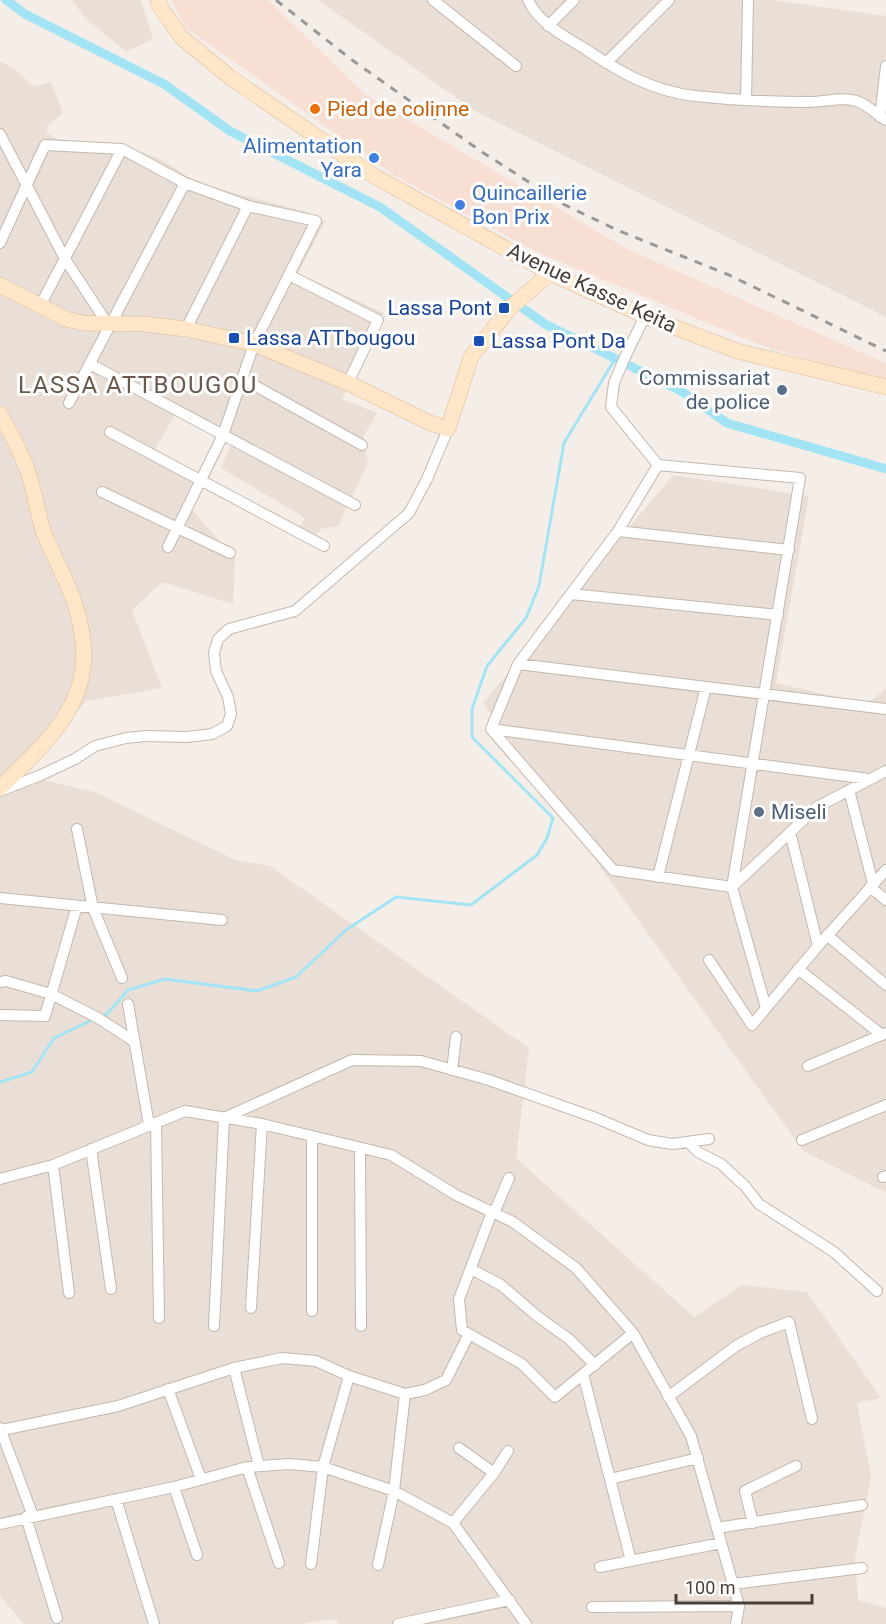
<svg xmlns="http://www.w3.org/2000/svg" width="886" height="1624" font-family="Roboto,sans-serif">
<rect width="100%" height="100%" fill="#f5eee8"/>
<path fill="#e9dfd6" d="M72 0H141L153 39 126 52 85 18Z
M318 0H772L886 16V317L475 111Z
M0 61 15 69 34 87 51 82 63 113 47 126V132L56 139 130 147 162 160 200 184 308 212 325 222 298 273 384 313 342 399 377 413 363 437 368 463 338 526 321 529 313 539 298 530 305 518 221 468 234 436 179 408 153 453 199 476 186 503 235 559 233 604 162 582 132 610 162 688 86 701 21 775 95 792 235 860 270 866 529 1048 516 1158 694 1317 742 1285 807 1292 881 1398 857 1403 871 1476 855 1558 858 1600 886 1608V1624H339L335 1619 300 1624H24L0 1596Z
M673 475 809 496 776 683 867 704 886 688V1193L803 1151 483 703Z"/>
<path fill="#f7e0d3" d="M171 0H268L366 95 627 249 886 363V382L766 347 537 252 394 175 185 27Z"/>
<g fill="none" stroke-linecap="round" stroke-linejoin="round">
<path stroke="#a2e4f4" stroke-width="3" d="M100 1017 107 1014 128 990 165 979 257 991 296 977 346 930 396 897 471 905 537 855 547 838 553 818 472 737V709L487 666 526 618 539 586 564 443 615 359
M0 1082 32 1072 54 1038 94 1019"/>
<path stroke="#a2e4f4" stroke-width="9" d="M6 0 25 14 164 84 230 131 380 207 545 324 681 391 727 423 886 469"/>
<g stroke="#c4b7ad" stroke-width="12">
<path id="street" d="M433 0 516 66
M528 0C539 23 561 34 582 47 618 71 651 91 695 96 732 100 771 102 809 102 826 102 844 96 859 102 869 106 877 115 886 120
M548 26 574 0
M606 63 669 0
M746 100 748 0
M880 117 886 66
M0 134 65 259 107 323
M0 243 45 145 122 149 185 183 248 206 316 221 254 344 223 435 168 547
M289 275 378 320 348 383
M40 306 122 149
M186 329 248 206
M90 364 355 505
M243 379 362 445
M69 403 185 183
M110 432 324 546
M102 492 230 553
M618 531 789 550
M571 594 778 615
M518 664 886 709
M491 729 613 870 732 887 800 478 658 465 611 407 614 383 625 357 645 316
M491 729 869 779
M491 729 518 664 618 531 658 465
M849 790 873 884
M0 791 41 775 75 759 95 746 126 738 146 736 187 737 212 734 227 726 231 714 228 697 216 671 214 653 218 639 229 629 295 611 409 513 427 479 448 429
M77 829 93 908 122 978
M790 832 818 946
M658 877 706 687
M870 887 886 900
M0 898 222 920
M827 935 886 985
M709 960 752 1025 818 946 886 870
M798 969 882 1035
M0 982 6 981 51 994 98 1018 135 1042
M128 1004 149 1125
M766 1008 732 887 817 807 886 771
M0 1015 45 1016 77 906
M808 1066 886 1033
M452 1070 456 1037
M156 1123 159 1318
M312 1136V1311
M802 1140 886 1105
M688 1142 698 1152 721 1164 745 1186 759 1204 834 1252 877 1291
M360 1148 361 1326
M91 1149 111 1289
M53 1165 69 1293
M883 1177 886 1176
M0 1179 53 1165 185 1111 262 1124 391 1155 456 1195 513 1222 576 1268 633 1333 691 1436 739 1606 736 1624
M492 1212 459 1299 462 1330 522 1364 555 1397 633 1333
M494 1213 509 1178
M471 1269 501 1285 537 1316 569 1339 595 1365
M251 1308 262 1124
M214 1326 224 1118 352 1060 421 1061 489 1080 596 1118 648 1140 672 1144 709 1139
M234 1368 259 1466
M583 1374 631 1561
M168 1389 201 1479
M668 1397 736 1346 760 1333 789 1322 812 1419
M0 1428 33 1516
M2 1430 118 1406 234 1368 282 1358 316 1361 349 1376 405 1394 425 1390 446 1380 469 1334
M459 1448 494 1473
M247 1467 279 1563
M610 1479 698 1458
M174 1487 197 1555
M116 1499 154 1624
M26 1517 57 1618
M453 1523 494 1473 508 1451
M753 1523 745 1491 796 1466
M0 1524 174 1487 247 1467 289 1464 323 1467 394 1491 453 1523 526 1624
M717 1528 862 1505
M311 1564 323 1467 349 1376
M378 1565 394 1491 405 1394
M600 1567 721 1543
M733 1584 862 1568
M592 1607 739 1606
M398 1624 510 1600"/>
</g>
<g stroke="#daba98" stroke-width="16">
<path id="secondary" d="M158 0 161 8 182 38 231 78 374 176 550 273 645 316 737 351 886 387
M0 285 66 319 83 323 144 324 186 329 254 344 348 383 428 422 448 429 471 357 509 309 550 273
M0 414C10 432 21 451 28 472 35 492 37 513 44 533 52 554 64 574 72 596 106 688 62 728 0 788"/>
</g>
<use href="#street" stroke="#fff" stroke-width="10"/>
<use href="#secondary" stroke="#ffe6c8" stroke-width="15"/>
<path stroke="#989898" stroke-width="3" stroke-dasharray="8 8" stroke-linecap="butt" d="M276 0 352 60 482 152 563 204 617 230 729 275 886 351"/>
</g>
<circle fill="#e8710a" stroke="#fff" stroke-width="2" cx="315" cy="109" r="6"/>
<g fill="#3f7fe0" stroke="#fff" stroke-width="2">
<circle cx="374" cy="158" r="6"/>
<circle cx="460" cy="205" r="6"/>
</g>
<g fill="#1a4fb4" stroke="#fff" stroke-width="2">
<rect x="498" y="302" width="12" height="12" rx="3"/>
<rect x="228" y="332" width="12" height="12" rx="3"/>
<rect x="473" y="335" width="12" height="12" rx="3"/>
</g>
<g fill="#5c6f8a" stroke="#fff" stroke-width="2">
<circle cx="782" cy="390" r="6"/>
<circle cx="759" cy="812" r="6"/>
</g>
<g text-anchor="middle" stroke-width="6" stroke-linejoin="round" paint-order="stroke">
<g font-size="21" fill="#c56008" stroke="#fff" text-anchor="start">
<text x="327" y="116">Pied de colinne</text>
</g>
<g font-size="21" fill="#366cbe" stroke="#fff" text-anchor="end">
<text x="362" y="153">Alimentation<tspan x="362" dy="24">Yara</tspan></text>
<text x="472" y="200" text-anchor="start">Quincaillerie<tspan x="472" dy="24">Bon Prix</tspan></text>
</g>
<g font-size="21" fill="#493e36" stroke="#fff">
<text transform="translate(592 288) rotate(25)" y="7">Avenue Kasse Keita</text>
</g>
<g font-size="21" fill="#164399" stroke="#fff" text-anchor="start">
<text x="492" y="315" text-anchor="end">Lassa Pont</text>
<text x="246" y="345">Lassa ATTbougou</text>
<text x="491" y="348">Lassa Pont Da</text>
</g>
<g font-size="21" fill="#4e5e75" stroke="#fff" text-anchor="end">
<text x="770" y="385">Commissariat<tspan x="770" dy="24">de police</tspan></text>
<text x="771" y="819" text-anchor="start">Miseli</text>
</g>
<g font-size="24" letter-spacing="1.5" fill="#6c594d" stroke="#fff">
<text x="138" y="393">LASSA ATTBOUGOU</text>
</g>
</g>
<path d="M676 1594v9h136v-9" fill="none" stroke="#493e36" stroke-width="3"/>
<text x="685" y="1594" font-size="18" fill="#493e36" stroke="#ffffff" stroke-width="4.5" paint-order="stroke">100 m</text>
</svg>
